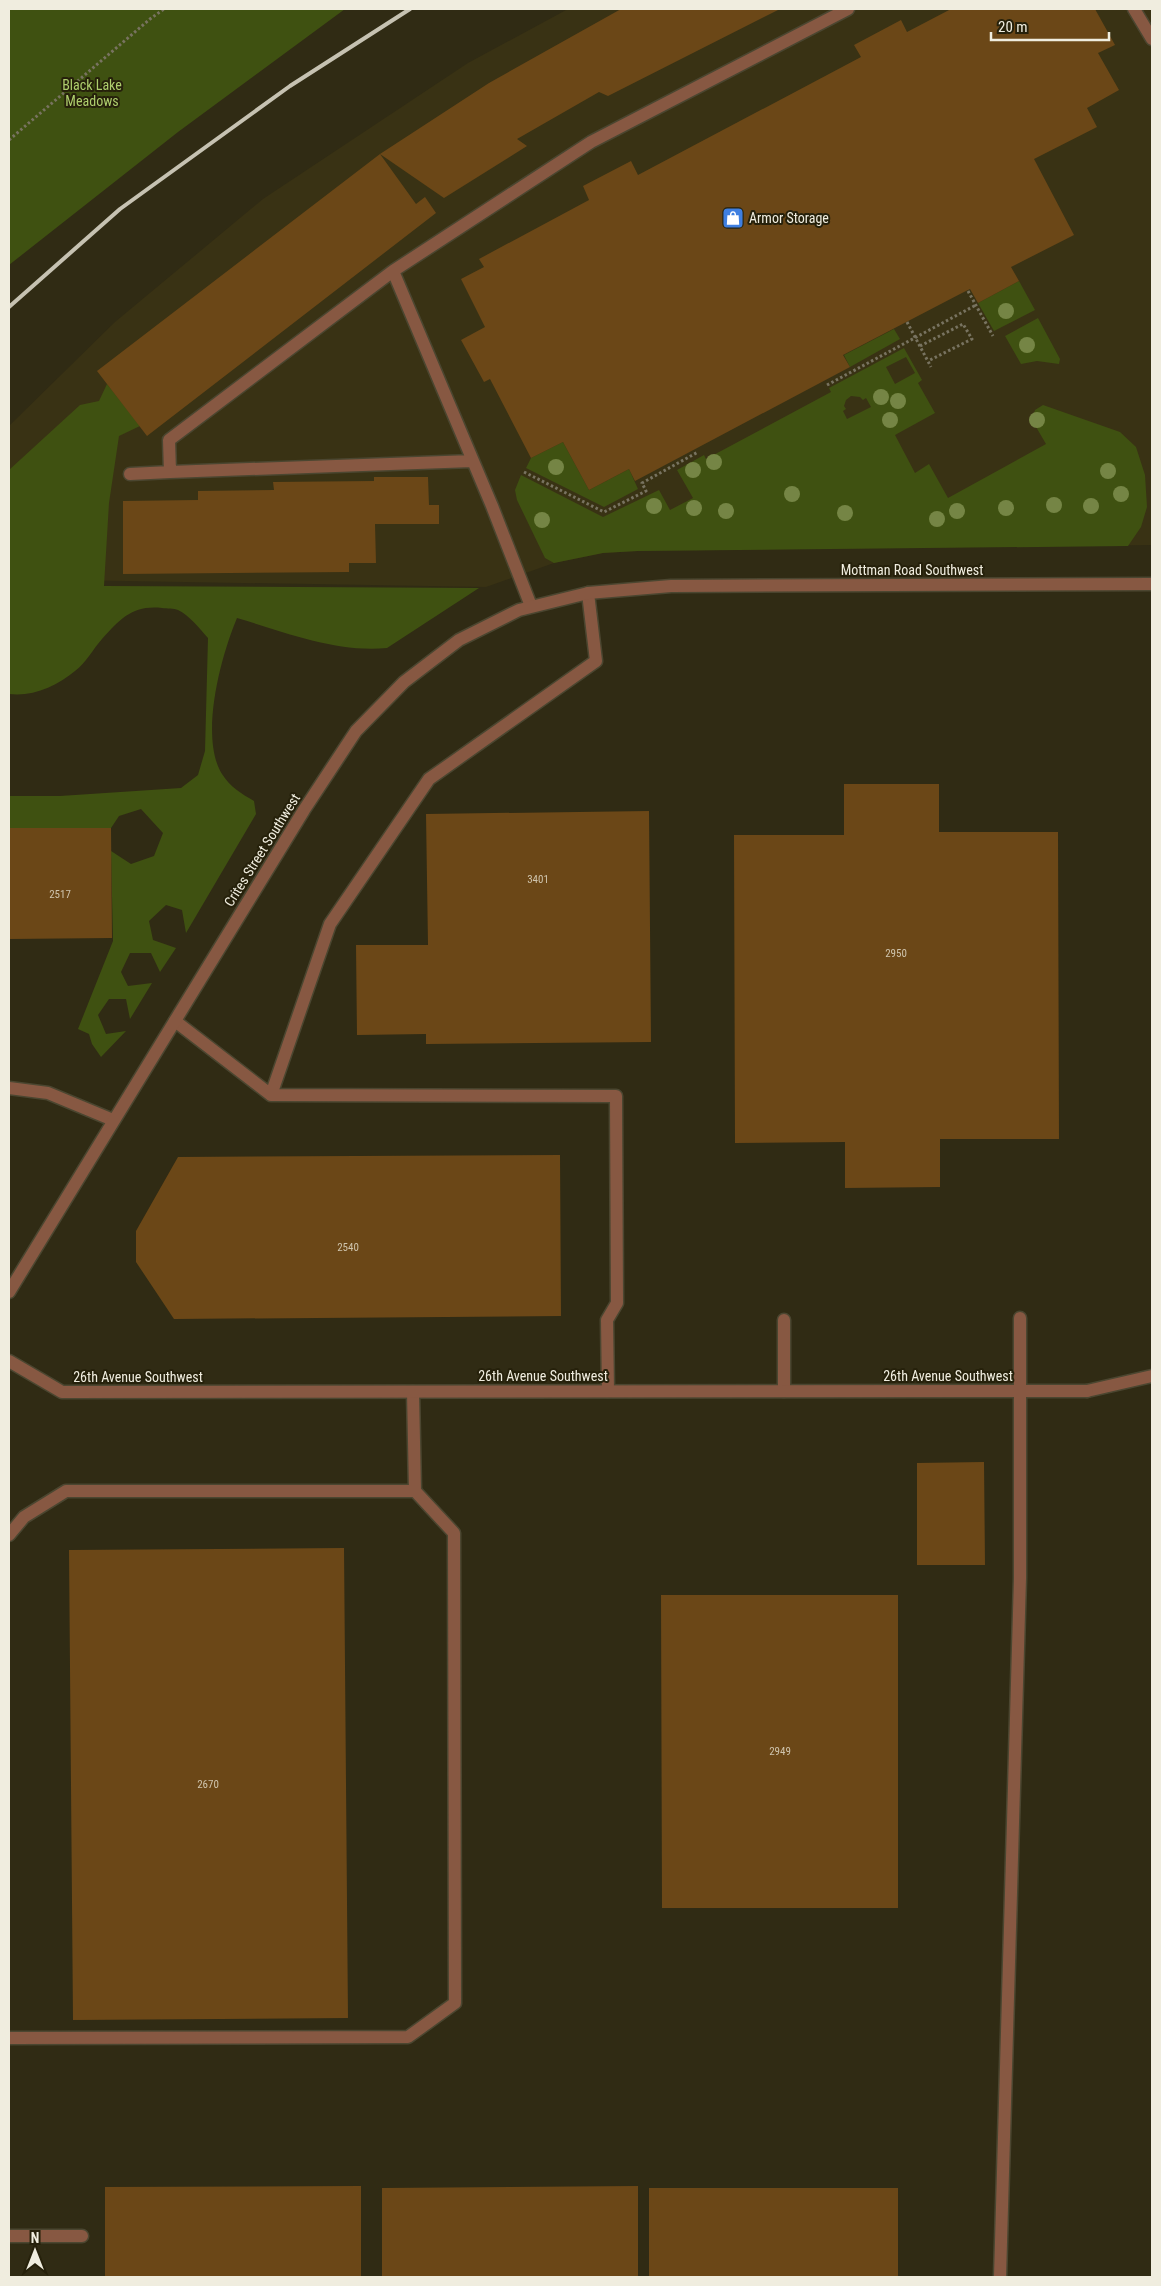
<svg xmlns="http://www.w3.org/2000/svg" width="1161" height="2286" font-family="'Roboto Condensed',sans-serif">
<rect width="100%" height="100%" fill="#302b14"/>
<path fill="#393214" d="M568 9H1152V545L638 551 603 553 554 563 486 587 9 579V426L115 322 263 199 468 63Z"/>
<path fill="#3f5111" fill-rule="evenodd" d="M9 9H345L178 132 9 265Z
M1019 281 1035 310 994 331 978 303Z
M1038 318 1060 359 1059 364 1037 361 1021 364 1005 336Z
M894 329 900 339 850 367 844 355Z
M904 348 922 380 918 383 935 413 895 435 915 473 929 464 948 498 1046 444 1032 420 1035 410 1043 405 1120 432 1136 447 1145 475 1147 507 1141 527 1128 546 638 551 603 553 554 563 545 558 517 500 515 490 521 475 603 517 659 490 670 510 693 498 677 470 704 455 706 459 831 392 829 388ZM906 357 915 373 895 384 886 367ZM851 396 860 397 863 400 866 398 871 407 847 419 843 411 846 409 844 406 846 400Z
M107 384 140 426 119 436 109 503 104 586 479 588 387 648C337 653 284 632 237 618 221 656 199 737 222 774 230 787 242 794 254 801L256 814 186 933 182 910 166 905 149 921 153 940 176 948 160 972 151 953H130L121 972 128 986 152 983 130 1019 126 999H109L98 1015 106 1034 126 1031 101 1057 92 1044 89 1034 78 1029 113 941 111 851 131 864 154 856 163 833 141 809 119 816 111 828H9V796H60L181 788 198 775 205 751 208 638C200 629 189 615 178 610 174 608 167 609 162 608 133 605 121 618 102 639 93 649 86 663 75 671 57 686 33 697 9 694V470L80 405 99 401Z
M563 442 589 490 629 469 638 489 604 507 526 468 531 458Z"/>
<path fill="#6b4717" d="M621 9H780L608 96 599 92 517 139 527 146 444 198 380 154 489 83Z
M951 9H1095L1115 45 1098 53 1119 90 1087 108 1097 127 1034 159 1074 235 1011 267 1019 281 978 303 970 289 962 293 843 355 850 367 635 481 629 469 589 490 563 442 531 458 490 379 484 382 461 340 485 327 461 279 484 267 479 259 589 200 583 186 631 161 638 175 861 57 854 45 901 20 907 32Z
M380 154 416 204 425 197 436 213 147 436 97 371Z
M374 477H428L429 505H439V524H375L376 563H349V572L123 574V501L198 500V491L274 490 273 482 374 481Z
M844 784H939V832H1058L1059 1139H940V1187L845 1188V1142L735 1143 734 835H844Z
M649 811 651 1042 426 1044V1034L357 1035 356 945H428L426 814Z
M9 828H111L112 938 9 939Z
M560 1155 561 1316 174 1319 136 1262V1231L178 1157Z
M984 1462 985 1565H917V1463Z
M344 1548 348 2018 73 2020 69 1550Z
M661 1595H898V1908H662Z
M361 2186V2277H105V2187Z
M638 2186V2277H382V2188Z
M649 2188H898V2277H649Z"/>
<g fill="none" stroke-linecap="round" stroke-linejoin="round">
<g stroke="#4b4630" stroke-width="15">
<path id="service" d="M1134 9 1152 39
M393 271 169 440 170 472 472 461
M130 474 170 472
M531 606 492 506 393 271 591 142 848 9
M175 1021 271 1095 616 1096 617 1303 607 1320 608 1391
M9 1088 48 1093 113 1120
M271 1095 330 924 429 779 596 661 588 593
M784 1320V1391
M1087 1391 1152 1376
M9 1535 24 1517 66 1491H415L413 1392
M9 2038 408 2037 455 2003 454 1533 415 1491
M9 2236H82
M1000 2277 1020 1578V1318"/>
</g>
<g stroke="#4b4630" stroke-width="15">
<path id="minor" d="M9 1361 62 1392 1087 1391"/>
</g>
<g stroke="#4b4630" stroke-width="15">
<path id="tertiary" d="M9 1292 304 810 356 731 404 682 459 640 519 610 588 593 671 586 1152 584"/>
</g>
<path stroke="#787360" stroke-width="3" stroke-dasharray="2.5 2.5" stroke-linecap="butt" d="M9 140 150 19 164 9
M968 291 993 336
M907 322 931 367
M920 346 963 324 972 339 928 361
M827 385 976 305
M524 472 604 512 646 491 642 483 698 452"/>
<use href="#service" stroke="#875842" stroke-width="12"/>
<use href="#minor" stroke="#875842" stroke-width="12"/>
<use href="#tertiary" stroke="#875842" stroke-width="12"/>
<path stroke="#c6c2b2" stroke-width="4" d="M9 307 120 209 290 86 410 9"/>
</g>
<g fill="#758545">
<circle cx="1006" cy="311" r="8"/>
<circle cx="1027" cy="345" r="8"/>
<circle cx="881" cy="397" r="8"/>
<circle cx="898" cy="401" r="8"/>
<circle cx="890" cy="420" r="8"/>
<circle cx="1037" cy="420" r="8"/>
<circle cx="714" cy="462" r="8"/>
<circle cx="556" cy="467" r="8"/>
<circle cx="693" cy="470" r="8"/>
<circle cx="1108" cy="471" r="8"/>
<circle cx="792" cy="494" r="8"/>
<circle cx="1121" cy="494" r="8"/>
<circle cx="1054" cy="505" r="8"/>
<circle cx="654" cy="506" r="8"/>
<circle cx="1091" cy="506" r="8"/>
<circle cx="694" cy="508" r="8"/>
<circle cx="1006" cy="508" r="8"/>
<circle cx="726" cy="511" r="8"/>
<circle cx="957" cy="511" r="8"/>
<circle cx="845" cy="513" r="8"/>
<circle cx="937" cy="519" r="8"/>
<circle cx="542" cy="520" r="8"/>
</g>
<defs>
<g id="shop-square" transform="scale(1.125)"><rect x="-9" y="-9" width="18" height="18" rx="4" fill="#3f7fe0" stroke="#26210b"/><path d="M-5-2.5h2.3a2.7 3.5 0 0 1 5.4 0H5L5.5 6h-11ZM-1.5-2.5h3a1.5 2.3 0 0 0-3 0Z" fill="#fff"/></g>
</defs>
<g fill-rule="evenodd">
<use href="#shop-square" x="733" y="218"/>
</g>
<g text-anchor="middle" stroke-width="4" stroke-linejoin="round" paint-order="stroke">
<g font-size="11" fill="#cfc4ad">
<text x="538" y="883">3401</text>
<text x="60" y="898">2517</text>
<text x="896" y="957">2950</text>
<text x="348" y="1251">2540</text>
<text x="780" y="1755">2949</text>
<text x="208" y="1788">2670</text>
</g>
<g font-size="14" fill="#aece6d" stroke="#26210b">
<text x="92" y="90">Black Lake<tspan x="92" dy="16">Meadows</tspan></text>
</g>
<g font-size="14" fill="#f0eddf" stroke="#26210b" text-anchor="start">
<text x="749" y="223">Armor Storage</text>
</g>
<g font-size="14" fill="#f0eddf" stroke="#26210b">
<text x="912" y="575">Mottman Road Southwest</text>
<text transform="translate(262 850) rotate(-58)" y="5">Crites Street Southwest</text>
<text x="543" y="1381">26th Avenue Southwest</text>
<text x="948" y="1381">26th Avenue Southwest</text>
<text x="138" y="1382">26th Avenue Southwest</text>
</g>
</g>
<rect width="1161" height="2286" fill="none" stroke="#f0eddf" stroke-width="20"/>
<g transform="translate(35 2251)" stroke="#26210b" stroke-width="4" paint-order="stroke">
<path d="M0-4L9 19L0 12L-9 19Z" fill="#f0eddf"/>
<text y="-8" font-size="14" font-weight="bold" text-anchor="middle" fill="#f0eddf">N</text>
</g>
<path d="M991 32v8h118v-8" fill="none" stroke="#f0eddf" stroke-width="2.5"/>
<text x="998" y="32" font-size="15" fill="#f0eddf" stroke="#26210b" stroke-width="4" paint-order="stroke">20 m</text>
</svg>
